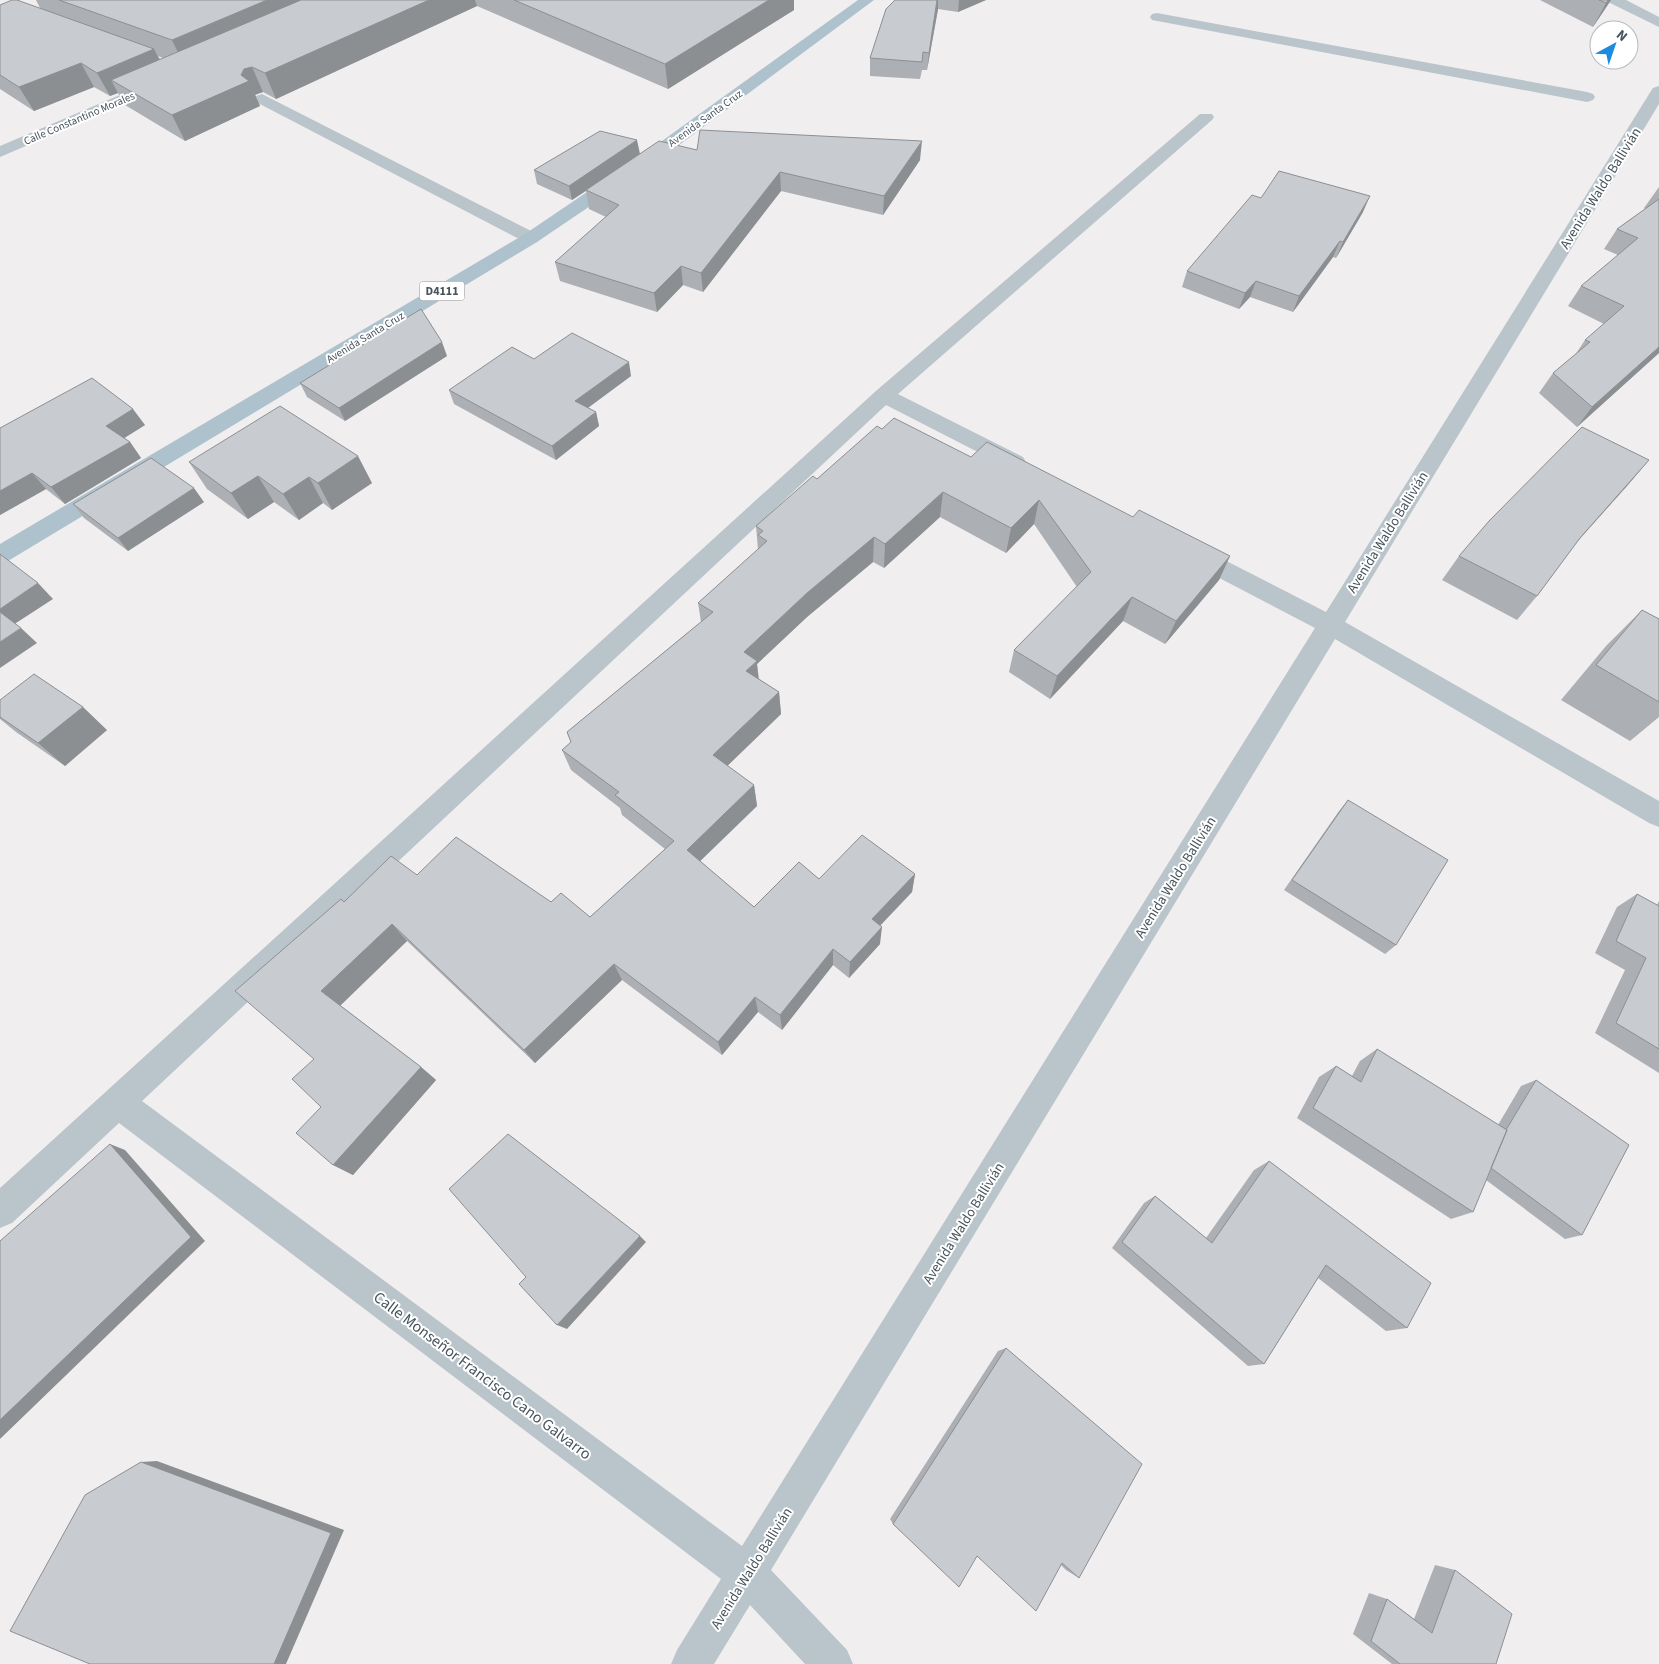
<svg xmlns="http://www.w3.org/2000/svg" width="1659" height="1664" font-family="'Source Sans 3',sans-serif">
<rect width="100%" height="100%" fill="#f1eeef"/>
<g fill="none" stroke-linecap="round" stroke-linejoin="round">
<path fill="#bac5cb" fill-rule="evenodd" d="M1608 0H1626L1659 17V27L1610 3Z
M1157 13 1587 92 1593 94 1595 97 1593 100 1587 102 1152 20 1150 17 1152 14Z
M155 80 161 82 163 85 161 88 0 157V146Z
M1659 86V104L1345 622 1659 801V827L1649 823 1335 639 771 1570 847 1650 853 1664H805L750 1605 714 1664H671L677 1650 721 1579 119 1123 12 1223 0 1228V1188L877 390 1200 114H1212L1214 117 1212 120 898 394 1023 457 1026 462 1023 467 1015 469 1007 467 886 405 142 1101 742 1546 1315 628 1181 558 1177 552 1181 546 1189 544 1197 546 1326 612 1651 91 1653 88Z
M262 94 537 234 540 238 537 242 531 243 525 242 256 102 254 99 256 96Z"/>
<path fill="#aec2cd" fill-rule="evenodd" d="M858 0H874L667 154 537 242 8 561 0 563V544L525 234 655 146Z"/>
</g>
<path fill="#acafb4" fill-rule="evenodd" d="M36 0H794V10L668 89 477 6 276 99 263 92 255 94 260 106 185 141 125 105 118 93 110 96 94 87 34 111 0 89V5L40 8ZM158 56 163 58 160 59Z
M895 0H986L958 12 938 9 927 70H922L920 79 870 76V58Z
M1540 0H1611L1593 27Z
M697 150 920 160 883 215 781 191 703 292 683 285 657 312 560 281 555 262 606 217 589 209 586 191 572 200 537 184 534 170 639 154Z
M1659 187V353L1577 427 1539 393 1553 373 1575 355 1585 340 1604 324 1568 306 1581 286 1618 255 1604 249 1617 229 1645 209 1644 208Z
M1261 198 1363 212 1336 258 1333 257 1293 312 1250 297 1239 309 1182 287 1187 271Z
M447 356 345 421 307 397 300 383Z
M534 359 631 376 588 408 596 412 599 426 556 460 454 404 449 390Z
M145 425 124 438 130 442 141 458 65 504 46 489 0 515V428Z
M882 429 971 457 1133 517 1230 556 1219 580 1165 644 1123 621 1050 699 1009 672 1014 650 1077 587 1034 524 1006 553 940 517 884 568 873 562 807 617 757 664 759 679 779 692 781 714 727 766 754 785 757 806 700 861 754 907 819 879 915 874 912 892 880 926V944L849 978 833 965 782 1030 758 1012 722 1055 622 980 535 1063 407 941 340 1005 421 1067 436 1080 353 1175 333 1165 321 1107 314 1059 344 902 417 875 551 902 590 917 665 849 622 815 620 808 571 770 562 750 571 742 567 732 701 622 698 603 758 550 756 526Z
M1649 460 1577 542 1537 596 1517 620 1442 580 1459 556Z
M189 462 372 483 332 510 323 503 299 520 274 502 248 519 207 489Z
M204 502 128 551 84 518 73 504Z
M1642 610 1659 619V717L1630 741 1561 700 1606 646Z
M0 700 107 730 65 766 16 732 0 719Z
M1348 800 1396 945 1385 954 1284 890 1339 811Z
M1637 894 1657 905 1659 901V1073L1595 1033 1625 970 1595 953 1617 907Z
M1377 1049 1498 1125 1521 1086 1536 1080 1582 1235 1565 1239 1486 1180 1473 1212 1451 1219 1297 1118 1319 1077 1336 1066 1352 1076 1360 1061Z
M1269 1161 1407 1328 1386 1331 1318 1278 1264 1364 1248 1366 1112 1248 1144 1203 1155 1196 1206 1238 1254 1170Z
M1006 1348 1079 1578 1066 1570 1061 1565 977 1556 893 1524 890 1519 998 1351Z
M1435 1565 1455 1570 1496 1664H1392L1353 1634 1369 1593 1387 1599 1414 1619Z"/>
<path fill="#8c8f92" d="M267 0H334L184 65 172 40Z
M429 0H475L477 6 276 99 265 73Z
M769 0H794V10L668 89 665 64Z
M937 0H938V9L927 70 929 53Z
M959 0H986L958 12Z
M1608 0H1611L1593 27 1606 3Z
M154 49 166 72 111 80 118 93 110 96 97 73Z
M81 63 94 87 34 111 19 87Z
M252 67 263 92 255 95 260 106 185 141 172 115 241 75 244 69Z
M637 140 640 154 572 200 569 186Z
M922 141 920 160 883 215 884 196Z
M780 172 781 191 703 292 701 273Z
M1370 196 1363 212 1336 258 1343 242Z
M1340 241 1333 257 1293 312 1299 296Z
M681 266 683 285 657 312 654 293Z
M1256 281 1250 297 1239 309 1245 293Z
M442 342 447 356 345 421 339 408Z
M1659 347V353L1577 427 1592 407Z
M629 362 631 376 578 415 575 401Z
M133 409 145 425 118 442 106 426Z
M596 412 599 426 556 460 552 446Z
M130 442 141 458 65 504 51 487Z
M358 456 372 483 332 510 318 483Z
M1649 460 1628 485 1559 562Z
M32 473 46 489 0 515V491Z
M258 476 274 502 248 519 231 493Z
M309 477 323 503 299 520 283 494Z
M194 488 204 502 128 551 118 538Z
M943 492 940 517 884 568 885 544Z
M1039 500 1034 524 1006 553 1011 528Z
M874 537 873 562 807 617 757 664 759 684 746 675 744 652 807 593Z
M1230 556 1219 580 1165 644 1176 621Z
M38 583 53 599 13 625 0 612V609Z
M1132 597 1123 621 1050 699 1057 676Z
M21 628 37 643 0 668V642Z
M779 692 781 714 717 776 713 755Z
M83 707 107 730 65 766 38 743Z
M754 785 757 806 692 869 687 850Z
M915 874 912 892 870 936 872 919Z
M392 924 407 941 340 1006 321 991Z
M882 927 880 944 849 978 850 962Z
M833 949V965L782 1030 780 1015Z
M614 964 622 980 535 1063 524 1050Z
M755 997 758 1012 722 1055 718 1042Z
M421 1067 436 1080 353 1175 333 1165Z
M110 1144 125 1150 205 1241 0 1439V1420Z
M640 1236 646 1242 567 1329 557 1325Z
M157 1461 344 1530 286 1664H274L141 1462Z"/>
<path fill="#c8ccd1" stroke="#8c8f92" d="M12 0H17L154 49 97 73 81 63 19 87 0 75V5Z
M59 0H267L172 40Z
M301 0H429L265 73 252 67 244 69 241 75 249 81 172 115 111 80Z
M514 0H769L665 64Z
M895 0H937L929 53 923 52 922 62 870 58 886 9Z
M1599 0H1608L1606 3Z
M700 130 922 141 884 196 780 172 701 273 681 266 654 293 555 262 619 205 586 190 659 141 697 150Z
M600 131 637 140 569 186 534 170Z
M1279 171 1370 196 1343 242 1340 241 1299 296 1256 281 1245 293 1187 271 1252 195 1261 198Z
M1659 199V347L1592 407 1553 373 1590 342 1585 340 1624 306 1581 286 1638 238 1617 229Z
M421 309 442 342 339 408 300 383Z
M572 333 629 362 575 401 596 412 552 446 449 390 512 347 534 359Z
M92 378 133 409 106 426 130 442 51 487 32 473 0 491V428Z
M280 406 358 456 318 483 309 477 283 494 258 476 231 493 189 462Z
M894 418 971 457 987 442 1133 517 1139 510 1230 556 1176 621 1132 597 1057 676 1014 650 1091 572 1039 500 1011 528 943 492 885 544 874 537 807 593 744 652 757 661 746 671 779 692 713 755 754 785 687 850 754 907 799 862 819 879 862 835 915 874 872 919 882 927 850 962 833 949 780 1015 755 997 718 1042 614 964 524 1050 392 924 321 991 421 1067 333 1165 296 1133 321 1107 292 1079 314 1059 235 991 341 899 344 902 391 856 417 875 456 837 551 902 561 893 590 917 674 841 615 795 619 792 562 750 571 742 567 732 713 612 698 603 767 541 758 535 763 531 756 526 813 476 817 479 877 426 882 429Z
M1582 427 1649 460 1580 538 1537 596 1459 556 1489 521Z
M151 458 194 488 118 538 73 504Z
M0 554 38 583 0 609Z
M1642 610 1659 619V702L1596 665Z
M0 612 21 628 0 642Z
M34 674 83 707 38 743 0 717V700Z
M1348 800 1448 860 1396 945 1292 880Z
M1637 894 1659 906V1049L1616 1023 1646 958 1616 941Z
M1377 1049 1507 1130 1473 1212 1313 1108 1336 1066 1361 1082Z
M1536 1080 1629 1145 1582 1235 1491 1168 1507 1130H1506Z
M508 1134 640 1236 557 1325 519 1284 526 1277 449 1189Z
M110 1144 191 1237 0 1420V1241Z
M1269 1161 1431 1283 1407 1328 1326 1265 1264 1364 1122 1242 1155 1196 1212 1243Z
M1006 1348 1142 1464 1079 1578 1062 1563 1036 1611 977 1556 959 1587 893 1524Z
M141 1462 331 1533 274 1664H90L10 1631 85 1495Z
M1455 1570 1512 1614 1496 1664H1400L1371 1641 1387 1599 1432 1633Z"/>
<g text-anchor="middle" stroke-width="4" stroke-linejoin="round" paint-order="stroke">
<g font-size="11" fill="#47545c" stroke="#fff">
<text transform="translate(79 118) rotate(-23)" y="4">Calle Constantino Morales</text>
<text transform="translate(705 118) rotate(-36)" y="4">Avenida Santa Cruz</text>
<text transform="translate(365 337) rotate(-31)" y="4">Avenida Santa Cruz</text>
</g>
<rect fill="#fff" stroke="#7e878d" stroke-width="1" x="419.5" y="281.5" width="45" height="19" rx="4"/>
<g font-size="12" font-weight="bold" fill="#47545c">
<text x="442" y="295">D4111</text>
</g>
<g font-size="14" fill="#47545c" stroke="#fff">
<text transform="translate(1600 188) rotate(-58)" y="5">Avenida Waldo Ballivián</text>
<text transform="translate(1387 532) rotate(-58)" y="5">Avenida Waldo Ballivián</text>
<text transform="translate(1175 877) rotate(-58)" y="5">Avenida Waldo Ballivián</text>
<text transform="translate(963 1223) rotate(-58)" y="5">Avenida Waldo Ballivián</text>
<text transform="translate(751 1568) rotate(-58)" y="5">Avenida Waldo Ballivián</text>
</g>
<g font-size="16" fill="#47545c" stroke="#fff">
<text transform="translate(483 1375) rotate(37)" y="6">Calle Monseñor Francisco Cano Galvarro</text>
</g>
</g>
<g transform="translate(1614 45) rotate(40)"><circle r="24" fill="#ffffff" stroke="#b5bbbe"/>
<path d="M0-4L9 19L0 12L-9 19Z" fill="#1c8ade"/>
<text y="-8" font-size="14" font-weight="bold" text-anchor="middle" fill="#47545c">N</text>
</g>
</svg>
